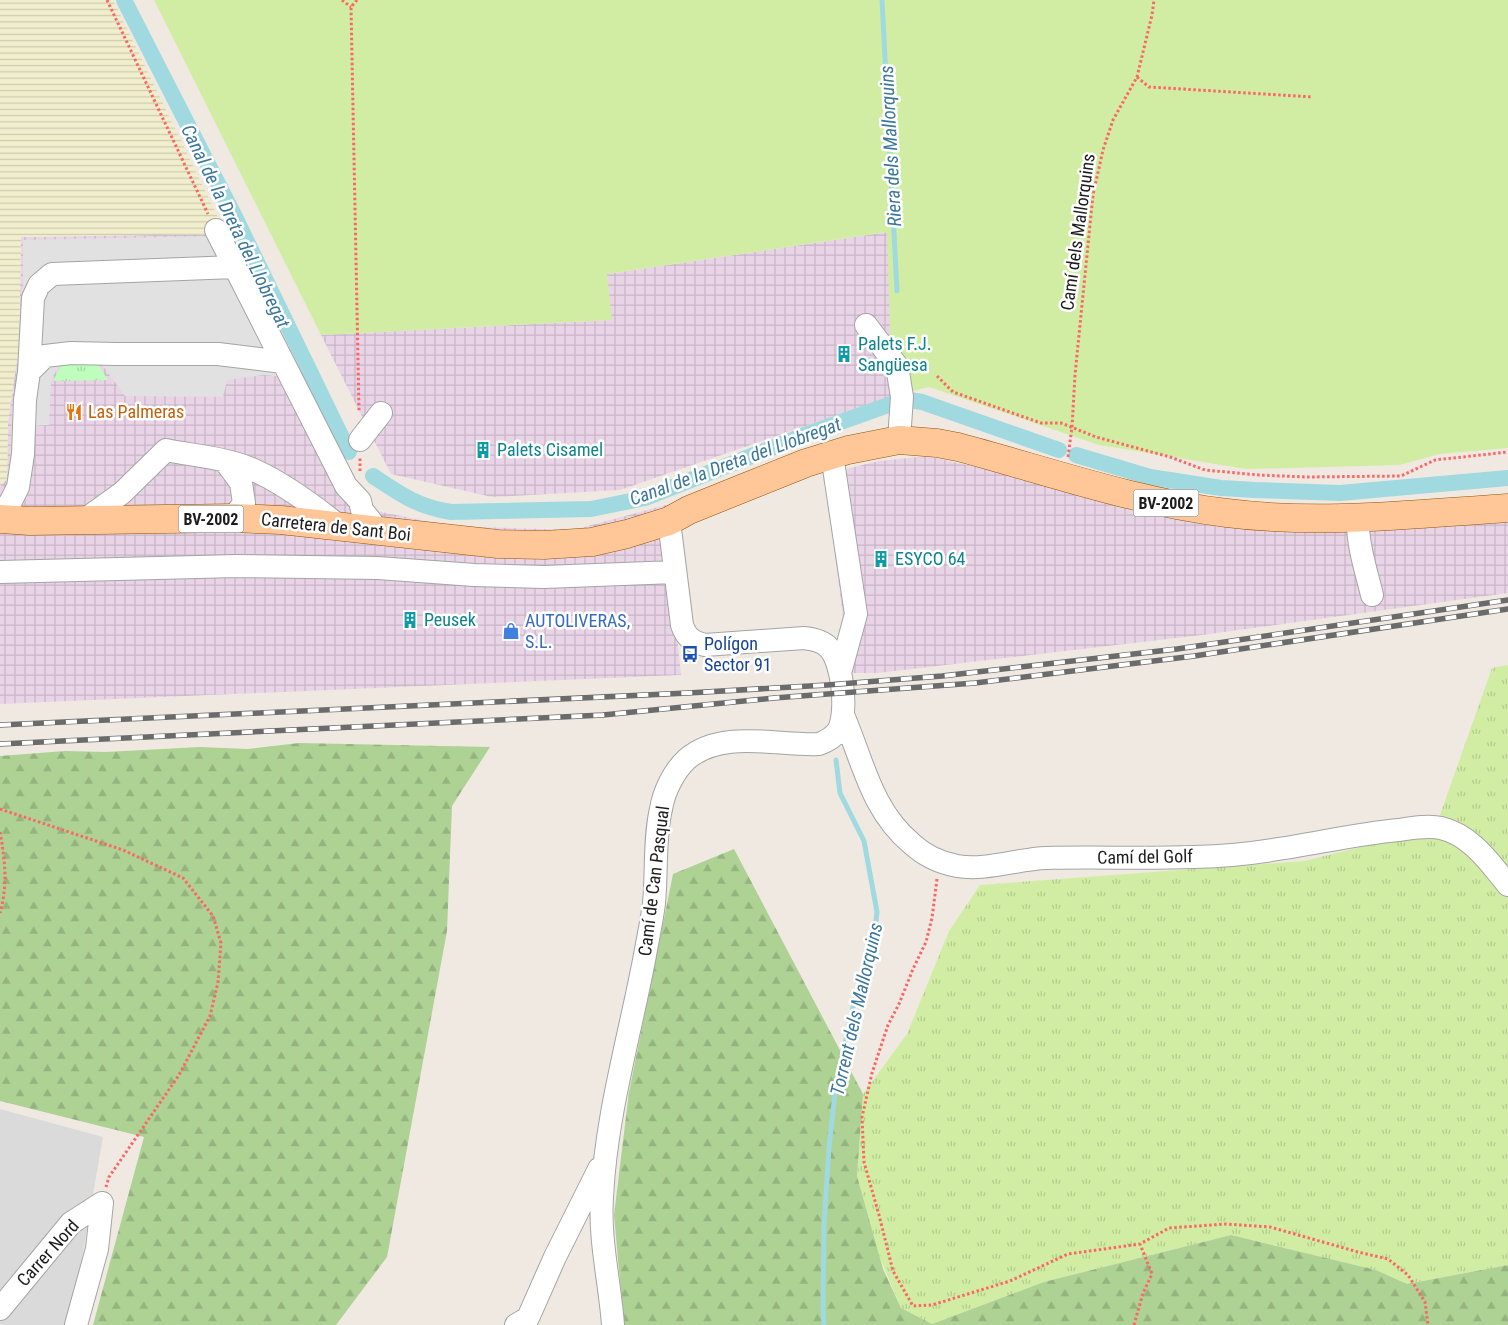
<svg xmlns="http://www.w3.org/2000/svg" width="1508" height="1325" font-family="'Roboto Condensed',sans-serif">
<defs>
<pattern id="industrial-grid" width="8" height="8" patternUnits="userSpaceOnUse" patternTransform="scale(1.25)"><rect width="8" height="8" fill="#e9d4e7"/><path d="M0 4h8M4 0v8" fill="none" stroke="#c7b6c6"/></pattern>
<pattern id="farmland-rules" width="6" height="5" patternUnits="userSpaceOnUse" patternTransform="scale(1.25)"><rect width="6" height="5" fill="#f0eecc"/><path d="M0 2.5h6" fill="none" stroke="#cdccaf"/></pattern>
<pattern id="grass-tufts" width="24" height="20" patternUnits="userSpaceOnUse" patternTransform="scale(1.25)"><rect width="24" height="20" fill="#d1eda4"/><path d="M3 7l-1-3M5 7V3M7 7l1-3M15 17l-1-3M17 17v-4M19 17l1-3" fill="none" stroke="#b3cb8d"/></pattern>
<pattern id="forest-firs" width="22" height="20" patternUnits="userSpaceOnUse" patternTransform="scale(1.25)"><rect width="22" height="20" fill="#aed194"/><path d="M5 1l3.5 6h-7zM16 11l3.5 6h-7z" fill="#95b37f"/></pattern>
<pattern id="park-tufts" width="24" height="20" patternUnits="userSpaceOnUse" patternTransform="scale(1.25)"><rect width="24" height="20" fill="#befdbc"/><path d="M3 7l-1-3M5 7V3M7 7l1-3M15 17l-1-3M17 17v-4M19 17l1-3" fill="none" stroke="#a3d8a1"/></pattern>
</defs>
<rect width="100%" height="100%" fill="#efe9e2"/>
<path fill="#dbdada" d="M0 1109 103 1137 74 1304 69 1325H0Z"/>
<path fill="url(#industrial-grid)" d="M888 232 892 396 620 490 492 497 391 474 321 335 611 320 607 274Z
M226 234 342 475 372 510 450 526 573 530 666 505 671 578 681 675 0 704V486L7 479 8 421 19 347 21 237Z
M927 456 1206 519 1508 516V593L1202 635 878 673H850L825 474 879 461Z"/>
<path fill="url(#farmland-rules)" d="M0 0H113L226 234 21 237 19 347 8 421 7 479 0 486Z"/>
<path fill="url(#grass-tufts)" d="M1508 665V1265L1407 1284 1376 1270 1231 1235 1044 1282 932 1324 901 1308 880 1258 857 1176 863 1094 907 1034 949 931 980 885 1304 861 1435 829 1492 668Z"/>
<path fill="url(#forest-firs)" d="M299 743 490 747 452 806 447 931 387 1257 336 1325H93L144 1137 0 1101V756L65 751 106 752 200 747 248 749Z
M734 849 863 1094 857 1176 883 1269 901 1308 932 1324 1044 1282 1231 1235 1376 1270 1407 1284 1508 1265V1325H624L614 1215 629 1092 673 874Z"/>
<path fill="url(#park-tufts)" d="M97 363 108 380 53 381 62 364Z"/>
<path fill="#d1eda4" d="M154 0H1508V448L1439 454 1400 465 1246 469 1099 445 929 387 892 396 887 232 607 274 612 320 321 335Z"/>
<path fill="#e1e1e1" d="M219 236 284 377 264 375 227 380 223 397 125 396 100 362 61 361 51 381 49 425 28 426 10 472 12 409 23 341V240Z"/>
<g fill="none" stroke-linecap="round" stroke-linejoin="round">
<path stroke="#a0d9e0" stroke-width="5" d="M882 0 897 291
M824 1325 823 1309 824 1225 829 1147 836 1085 854 1003 873 948 877 912 864 841 840 793 836 760"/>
<path stroke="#a0d9e0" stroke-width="16" d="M124 0 236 219 349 452
M910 400 922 402 1059 450
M1076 455 1150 477 1221 488 1255 490 1340 493 1508 478
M373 476C400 494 418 507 451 512L591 509 645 498 810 433 894 403"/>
<g stroke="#a4a4a4" stroke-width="24">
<path id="minor" d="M216 230 346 486 360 501 362 510 378 530
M866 325 897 366 902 397 899 440
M29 372 45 356 71 353 116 354H218L283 362
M360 440 381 413
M832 455 856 614 840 673
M225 461 241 483 244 503 233 518
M0 512 10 503 18 487 23 454 25 400 29 372 33 298 39 285 52 274 235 267
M1358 518C1357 544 1366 570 1372 595
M83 521 122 493 166 450C195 456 229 458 256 471 286 485 313 505 339 526
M0 572 237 566 378 568 474 575 544 577 675 572
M843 715C863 761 871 810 912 844 924 855 941 863 957 866 986 871 1017 859 1046 858 1121 856 1197 862 1272 850 1314 844 1356 834 1398 830 1412 828 1428 825 1441 828 1471 835 1490 863 1508 885
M0 1309 71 1223 102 1203
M76 1325 97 1249 102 1203
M516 1325 528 1318 555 1257 599 1169
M613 1325C610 1283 599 1240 602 1197 606 1115 630 1035 645 955 648 938 652 920 654 903 657 872 654 839 661 809 664 791 674 771 687 759 722 729 777 746 819 744 827 741 833 738 838 731 848 714 843 662 829 648 823 641 813 639 804 638L705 645C692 642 686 637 682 625L669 521"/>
</g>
<g stroke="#975300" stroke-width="29">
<path id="major" d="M0 519 30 521 233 518 281 520 498 544 544 545 592 542 627 534 669 521 689 510 751 485 806 463 848 450 899 440 937 443 958 447C1048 471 1135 502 1227 513 1321 525 1414 514 1508 508"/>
</g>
<path stroke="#ff6466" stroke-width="3" stroke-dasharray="2.5 2.5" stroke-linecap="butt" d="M107 0 208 214
M342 0 351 7
M357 0 351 7 359 411
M1137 77 1149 87 1313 97
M937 376 953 392 1041 423H1061L1096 437 1170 457 1205 470 1259 475 1306 477 1401 476 1435 460 1508 452
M1068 457 1072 427 1075 375 1093 195 1103 150 1113 120 1137 77 1152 15 1154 0
M360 471V457
M0 809 123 850 183 878 213 916 221 943 218 982 210 1016 179 1075 109 1177 106 1187
M0 832C5 860 8 885 0 913
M937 879 932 918 926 942 913 969 899 1004 888 1025 872 1073 862 1117 864 1162 879 1215 893 1271 913 1306 932 1305 1010 1281 1068 1254 1140 1244 1169 1228 1226 1224 1270 1227 1358 1252 1388 1259 1408 1275 1425 1302 1428 1325
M1134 1325 1143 1293 1152 1274 1140 1244"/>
<use href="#minor" stroke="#fff" stroke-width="22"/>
<use href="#major" stroke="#ffc698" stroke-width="28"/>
<g stroke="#6b6b6b" stroke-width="5.5">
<path id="rail" d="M0 725 688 693 827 685 942 676 1177 649 1508 600
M0 744 603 715 774 698 975 683 1194 656 1508 609"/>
</g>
<use href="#rail" stroke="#fff" stroke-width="4" stroke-dasharray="11" stroke-linecap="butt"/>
</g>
<defs>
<g id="building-bare" transform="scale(1.35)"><path d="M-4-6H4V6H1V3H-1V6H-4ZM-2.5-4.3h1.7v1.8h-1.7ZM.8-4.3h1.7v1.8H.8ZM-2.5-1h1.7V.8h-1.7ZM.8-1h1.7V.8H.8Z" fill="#0f9aa8" stroke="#fff" stroke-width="2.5" paint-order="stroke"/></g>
<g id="restaurant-bare" transform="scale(1.35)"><path d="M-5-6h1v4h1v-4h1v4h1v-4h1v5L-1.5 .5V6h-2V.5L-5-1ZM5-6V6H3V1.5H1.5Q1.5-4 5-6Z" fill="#e8710a" stroke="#fff" stroke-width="2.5" paint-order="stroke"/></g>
<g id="shop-bare" transform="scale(1.35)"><path d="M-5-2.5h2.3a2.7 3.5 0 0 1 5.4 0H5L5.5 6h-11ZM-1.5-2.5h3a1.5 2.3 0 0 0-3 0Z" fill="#3f7fe0" stroke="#fff" stroke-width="2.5" paint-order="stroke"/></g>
<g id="bus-bare" transform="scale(1.35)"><path d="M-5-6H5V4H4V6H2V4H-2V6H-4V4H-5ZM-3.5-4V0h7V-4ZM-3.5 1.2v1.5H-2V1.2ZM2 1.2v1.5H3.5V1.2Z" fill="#1a4fb4" stroke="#fff" stroke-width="2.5" paint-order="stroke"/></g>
</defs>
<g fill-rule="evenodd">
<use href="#building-bare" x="844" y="354"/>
<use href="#restaurant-bare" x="74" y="412"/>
<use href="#building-bare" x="483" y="450"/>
<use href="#building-bare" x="881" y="559"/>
<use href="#building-bare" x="410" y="620"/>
<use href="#shop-bare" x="511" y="631"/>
<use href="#bus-bare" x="690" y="654"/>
</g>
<g text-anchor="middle" stroke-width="5" stroke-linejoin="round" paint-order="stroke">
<g fill="#fff" stroke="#616161" stroke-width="1">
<rect x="1133.5" y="489.5" width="65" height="27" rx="4"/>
<rect x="178.5" y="505.5" width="65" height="27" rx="4"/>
</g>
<g font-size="16" font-weight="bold" fill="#1d1d1d">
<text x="1166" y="509">BV-2002</text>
<text x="211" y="525">BV-2002</text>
</g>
<g font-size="18" fill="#1d1d1d" stroke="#fff">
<text transform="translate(1078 232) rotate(-82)" y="6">Camí dels Mallorquins</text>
<text transform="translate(336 527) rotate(6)" y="6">Carretera de Sant Boi</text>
<text transform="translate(1145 857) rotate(-1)" y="6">Camí del Golf</text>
<text transform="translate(654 881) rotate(-83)" y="6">Camí de Can Pasqual</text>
<text transform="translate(48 1253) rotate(-48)" y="6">Carrer Nord</text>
</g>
<g font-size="18" fill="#0d838f" stroke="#fff" text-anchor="start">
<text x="858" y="350">Palets F.J.<tspan x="858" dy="21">Sangüesa</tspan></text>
<text x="497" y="456">Palets Cisamel</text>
<text x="895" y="565">ESYCO 64</text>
<text x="424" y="626">Peusek</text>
</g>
<g font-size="18" fill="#c56008" stroke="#fff" text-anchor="start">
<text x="88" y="418">Las Palmeras</text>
</g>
<g font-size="18" fill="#366cbe" stroke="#fff" text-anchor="start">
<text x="525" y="627">AUTOLIVERAS,<tspan x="525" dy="21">S.L.</tspan></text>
</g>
<g font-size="18" fill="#164399" stroke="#fff" text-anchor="start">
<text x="704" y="650">Polígon<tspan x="704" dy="21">Sector 91</tspan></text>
</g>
<g font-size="19" font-style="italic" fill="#3c779b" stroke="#fff">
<text transform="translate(890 146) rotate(-93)" y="7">Riera dels Mallorquins</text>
<text transform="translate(236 226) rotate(64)" y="7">Canal de la Dreta del Llobregat</text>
<text transform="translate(735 461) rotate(-20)" y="7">Canal de la Dreta del Llobregat</text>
<text transform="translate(856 1009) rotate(-77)" y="7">Torrent dels Mallorquins</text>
</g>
</g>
</svg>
